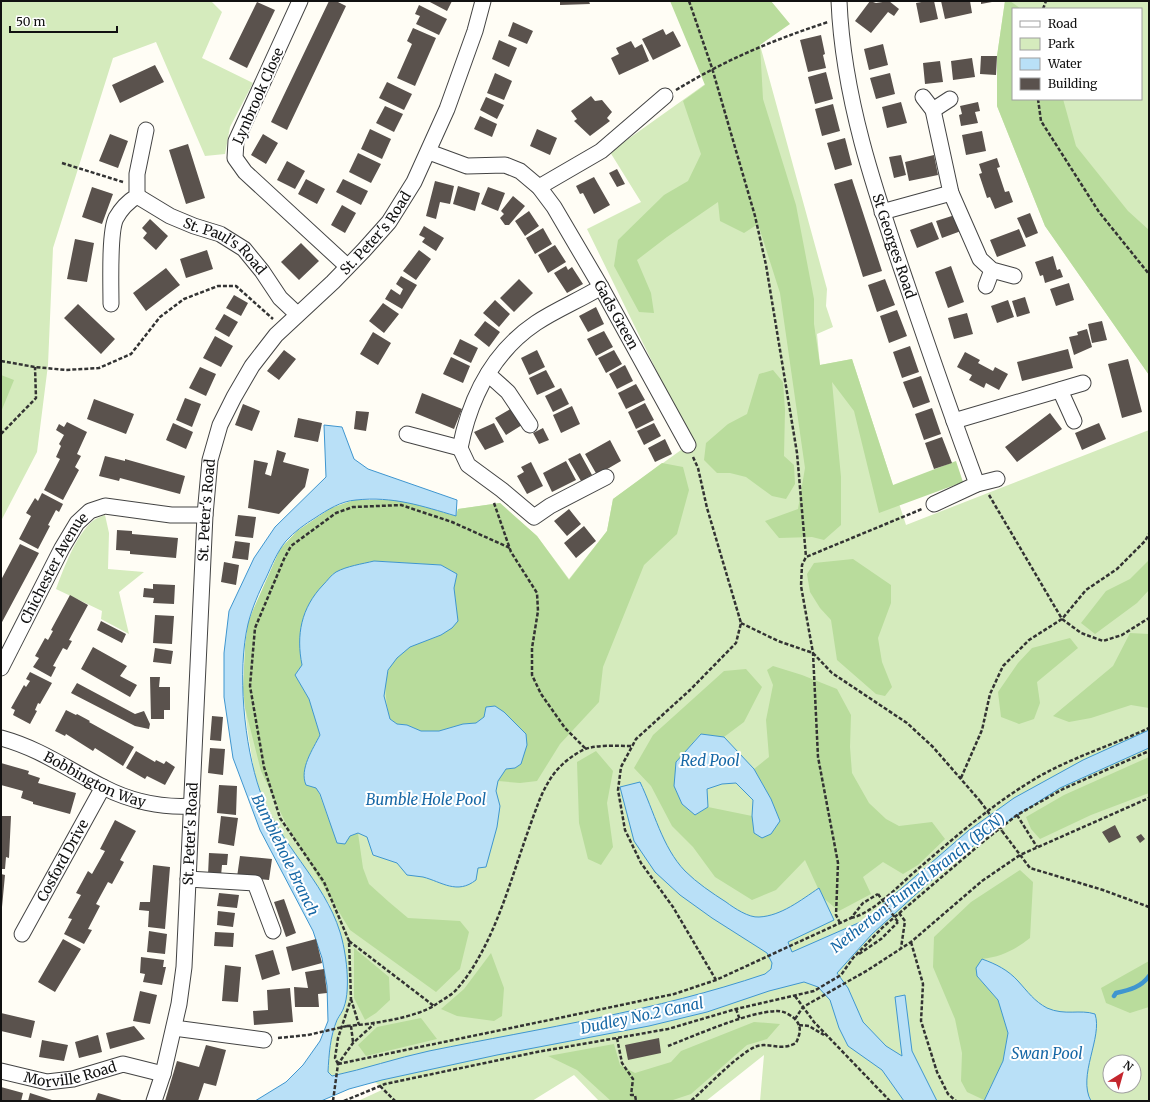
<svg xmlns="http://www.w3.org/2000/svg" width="1150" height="1102" font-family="Merriweather,serif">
<rect width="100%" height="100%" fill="#fffdf5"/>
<path fill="#d5ebbd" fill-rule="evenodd" d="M1 1H211L222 12 202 58 253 83 230 127 225 154 205 156 156 42 113 58 53 248 48 365 37 452 1 521Z
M1005 1H1149V375L1045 226 997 106V56ZM1013 9H1141V99H1013Z
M760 45 827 289 826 306 833 327 817 334 820 365 852 359 906 525 1149 430V1101H760L764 1055 706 1101H599L574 1075 532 1101H358L384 1089 359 1070 332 1076 328 1072 330 1043 337 1021 345 1006 347 988 343 947 329 904 276 827 260 791 254 771 247 727 243 688 456 516 458 509 500 503 537 536 569 579 607 531 613 499 688 445 690 439 587 229 641 202 610 152ZM1110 1062H1134V1086H1110Z
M105 515 109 533 108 569 144 572 119 592 129 634 101 619 102 611 56 589C64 568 76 534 94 520 97 518 102 516 105 515Z"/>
<path fill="#b9dc9c" d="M670 1H771L790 24 760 45 763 99 796 205 814 299V324L820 365 852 359 893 485 956 461 963 482 879 513 854 411 832 382 841 477V525L824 540 812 537 779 538 765 521 798 509 805 468 780 293 758 224 744 233 720 221 718 202 667 237 637 260 651 293 654 313 639 312 614 266 618 240 664 195 688 181 701 154 683 101 705 85Z
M1005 1H1010L1021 9H1013V99H1063L1076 146 1128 211 1149 230V375L1045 226 997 106V56Z
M773 370 783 382 785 410 784 456 794 465 795 484 786 499 772 496 746 477 730 473H717L704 460 706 443 728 424 747 414 759 374Z
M1 375 14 380 1 412Z
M662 463 683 467 689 490 677 534 644 565 603 667 599 702 560 744 537 781 520 783 498 781 506 769 515 768 521 764C526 747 516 725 504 712L484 717 476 723 463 724 439 731H421L407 725 397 724 390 719C383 690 381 666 409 647 418 641 431 640 441 635 447 631 452 625 458 621L454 588 457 574 441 565 374 561 295 675 309 699 320 735C313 749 299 769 306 785L317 788 330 823 350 836 358 833 363 868 369 884 389 902 408 918 460 921 469 932 460 969 436 992 350 930 287 826 261 771 245 708 243 688 245 645 248 623 253 610 280 549 297 531 331 508 354 500H403L456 516 458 509 500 503 537 536 569 580 607 531 613 499Z
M853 559 891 585V603L878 638 882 662 892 687 885 696 876 694 837 660 831 620 820 608 810 592 807 574 814 563Z
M1149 560V590L1137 603 1095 634 1081 623 1106 591 1130 579Z
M1130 633 1149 634V708L1131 705 1091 718 1069 722 1053 716 1113 666Z
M1070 638 1078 648 1037 682 1040 703 1034 719 1019 724 1001 717 998 692 1018 663 1032 648Z
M773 666 802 675 837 689 851 715 850 747 852 773 869 803 886 819 899 826 932 822 945 839 918 865 903 874 883 862 863 877 871 894 839 911 822 897 805 860 776 890 752 900 715 877 693 847 672 826 651 786 634 768 653 735 724 671 746 669 762 687 744 722 724 737 700 734 676 762 695 815 708 807 752 816 754 833 771 799 754 769 769 757 766 720 773 685 767 670Z
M596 751 613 771 607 803 613 847 601 865 588 859 579 823 577 762Z
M1149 757V793L1091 815 1040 839 1031 829 1026 817 1064 795Z
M1020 870 1033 882 1030 938C1015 950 1001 957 982 959L977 976 998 1000 1008 1033 1003 1061 984 1100 967 1092 961 1081 962 1053 955 1019 933 967 934 937 971 902Z
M354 948 389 977 390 1000 376 1013 365 1020 354 998Z
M491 953 504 988 502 1016 494 1021 457 1016 441 1009 464 989Z
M1149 961V1007L1130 1013 1106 1003 1101 988Z
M421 1018 437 1039 366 1056 358 1045 377 1027Z
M754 1022 780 1024 767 1039 747 1045 691 1094 670 1101H611L577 1070 548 1056 614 1044 620 1065 635 1073 671 1062 681 1051Z"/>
<path fill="#b9e0f7" stroke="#3f96cf" d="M324 425 342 427 354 459 368 469 457 500 456 516C422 506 393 496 356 500 341 501 327 510 315 518 305 524 294 532 286 541 277 552 272 565 266 578 259 592 252 608 248 624 237 671 244 745 260 791 278 843 324 880 340 932 346 951 351 988 344 1007 343 1011 339 1016 337 1020 330 1037 329 1054 328 1072L332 1076C365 1069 396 1058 429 1051 542 1028 656 1011 765 974L771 969 772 963 767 953 712 918 680 895 655 872 634 841 620 787 640 782C654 811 662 847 685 871 697 883 712 893 726 902 734 908 749 918 759 917 781 916 801 900 819 888L834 920 788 942 792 952 865 920 968 831 1014 798 1083 760 1149 730V748L1060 788 989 833 935 877 872 934 837 973 848 988 863 1022 886 1046 902 1056 895 997 905 995 912 1051 937 1101H904L882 1070 848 1046 839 1028 830 1000 818 987 804 982 769 991 707 1012 649 1026 497 1055 382 1080 349 1089 321 1101H255L286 1082 303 1065 320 1041 328 1021 327 986 322 958 313 931 260 830 233 758 224 697V653L229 611 254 558 275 527 326 477Z
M374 561 441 565 457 574 454 588 458 621 452 628 441 635 410 647 397 658 388 670 384 696 390 719 397 724 407 725 421 731H439L463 724 476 723 484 717 486 707 495 706 504 712 526 734 527 745 521 764 515 768 506 769 498 781 496 791 500 806 497 827 486 867 478 868 476 880C457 895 442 882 423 877 418 876 412 876 407 875L397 863 373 855 367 837 358 833 350 836 345 844 337 843 320 794 316 788 306 785C299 769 313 749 320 735L309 699 295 675 302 665C296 635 301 608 323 585 327 581 331 575 336 572 347 566 362 564 374 561Z
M701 734 724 737 754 769 771 799 780 821 771 834 762 838 754 833 752 816 753 800 736 783 722 784 707 789 708 807 695 815 682 804 674 786 676 762Z
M982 959C996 964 1008 970 1018 981 1028 992 1034 1001 1047 1008 1065 1016 1080 1009 1095 1014 1103 1037 1077 1076 1091 1101H984L1003 1061 1008 1033 998 1000 977 976 976 968Z"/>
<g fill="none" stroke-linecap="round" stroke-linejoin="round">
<path stroke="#3f96cf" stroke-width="4.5" d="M1114 996 1116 993C1130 990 1141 987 1149 976"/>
</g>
<path fill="#5a524d" d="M329 1H336L346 6 287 130 271 122Z
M428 1H452L447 11Z
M560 1H589L590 4 560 5Z
M870 1 876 3 889 1 899 9 894 16 888 12 871 33 855 21Z
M927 1H934L938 19 920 23 916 3Z
M941 1H970L972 13 945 19Z
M981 1H992V2L981 4Z
M257 2 275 10 247 68 229 59Z
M419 5 447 19 439 35 416 24 420 16 415 14Z
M513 22 533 31 527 44 508 36Z
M413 28 436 38 415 86 397 78 412 44 407 41Z
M663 29 666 35 673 31 681 46 653 60 642 39Z
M821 35 825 54 823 55 826 68 808 72 800 40Z
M499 40 517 48 509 67 492 59Z
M631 41 635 48 642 44 649 61 619 75 611 58 619 54 616 48Z
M883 44 888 65 869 70 864 49Z
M981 56H997L996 75 980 74Z
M972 58 975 77 953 80 951 61Z
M940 61 943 82 925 84 923 63Z
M155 65 164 82 120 103 112 85Z
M826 72 833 99 815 104 808 77Z
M495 73 512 81 504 100 487 93Z
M890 73 895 94 876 99 870 78Z
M387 82 412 94 404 110 379 98Z
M591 96 595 101 602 100 612 112 607 118 610 121 590 136 574 121 577 119 571 111Z
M486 97 504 105 497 119 480 110Z
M901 102 907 123 887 128 882 107Z
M978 102 980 111 975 112 978 123 961 126 959 115 962 114 960 106Z
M833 104 840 131 822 136 815 109Z
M385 106 403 114 394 132 376 123Z
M480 116 497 124 492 137 474 129Z
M370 129 391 139 382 159 361 149Z
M537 129 557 138 550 155 530 146Z
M982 131 986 151 966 155 962 135Z
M110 134 128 141 118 168 99 161Z
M263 134 278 143 266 164 251 155Z
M845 138 852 165 835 170 827 143Z
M188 144 205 198 186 204 169 150Z
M358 153 381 164 371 183 349 172Z
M901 155 906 175 894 178 889 157Z
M934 155 938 175 909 181 905 162Z
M997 158 1000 167 997 168 1005 192 1009 191 1013 202 995 209 990 197 987 198 979 174 982 173 979 164Z
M287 161 305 171 295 189 277 180Z
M617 169 625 184 617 187 609 173Z
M594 177 610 205 594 214 583 193 580 194 576 186Z
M306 179 325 189 317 204 298 194Z
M343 179 368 191 361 205 336 192Z
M852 179 882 271 863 277 834 184Z
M435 181 454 186 450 204 440 202 436 219 426 216Z
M458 186 480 193 475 211 453 204Z
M92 187 113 194 102 224 82 217Z
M488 187 505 193 498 211 481 204Z
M513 196 525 206 509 225H505L500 218 504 214 501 211Z
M342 205 356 213 345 233 331 225Z
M529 211 539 226 525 236 515 221Z
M1030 213 1038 233 1026 238 1017 218Z
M955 215 961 231 942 238 936 221Z
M150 219 168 236 156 250 143 238 147 233 142 228Z
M932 222 939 239 917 248 910 230Z
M424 226 444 238 436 251 422 242 425 238 419 235Z
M543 228 552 244 535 254 526 238Z
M1019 229 1026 246 997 257 990 240Z
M75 239 94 243 87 282 67 279Z
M301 243 319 261 299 280 281 262Z
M555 245 566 262 548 273 538 255Z
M207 250 213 269 186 278 180 259Z
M419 250 431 259 416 280 403 271Z
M1053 256 1057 270 1060 269 1063 277 1045 283 1043 275 1040 276 1035 262Z
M566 266 568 270 572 267 583 284 567 293 554 273Z
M951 266 964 302 948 308 935 272Z
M166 268 180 285 146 311 133 293Z
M401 276 417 285 402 309 385 299 391 289 400 295 403 289 396 284Z
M519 279 533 293 514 312 500 298Z
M885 279 895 305 877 312 868 285Z
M1069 283 1074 300 1056 306 1050 289Z
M234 295 248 303 241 316 226 308Z
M1025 297 1030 313 1017 317 1012 301Z
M495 300 510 314 499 327 483 313Z
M1008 300 1014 317 997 323 991 306Z
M383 303 399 314 384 333 369 321Z
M78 304 115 339 101 354 64 318Z
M596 307 604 324 588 332 579 316Z
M897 310 907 336 889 343 880 316Z
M967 313 973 334 954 339 948 318Z
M224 314 238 322 229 337 215 329Z
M485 321 500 332 489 347 474 335Z
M1102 321 1107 340 1092 343 1088 324Z
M1087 329 1092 347 1074 355 1069 337 1078 335 1077 332Z
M604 331 613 347 596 356 587 339Z
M373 332 391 343 378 365 360 354Z
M215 336 233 346 221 367 203 358Z
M460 339 478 348 471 363 453 354Z
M910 346 919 372 902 378 893 352Z
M1068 349 1073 368 1022 381 1017 362Z
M284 350 296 359 279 380 267 371Z
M537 350 545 367 529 375 521 358Z
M614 350 622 364 606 373 598 358Z
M965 352 980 360 978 363 993 371 995 367 1008 374 999 390 986 383 984 388 969 380 972 375 957 367Z
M451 357 470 366 463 383 443 374Z
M1128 359 1142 412 1122 418 1108 364Z
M625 365 633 381 617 389 609 374Z
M200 367 216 374 206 396 189 388Z
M546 370 555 387 537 395 529 378Z
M921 376 930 402 913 408 903 382Z
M636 384 645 400 626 409 618 393Z
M561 388 569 404 553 412 545 396Z
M422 393 462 409 454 429 415 413Z
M185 398 201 404 192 427 176 420Z
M94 399 134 414 126 434 87 419Z
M645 403 654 420 636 429 628 412Z
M243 404 260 411 252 431 235 425Z
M572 406 580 424 561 433 553 415Z
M512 408 522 425 506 435 495 418Z
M932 408 941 434 924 440 915 414Z
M356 411 369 412 366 431 354 429Z
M1050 413 1062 429 1017 462 1005 447Z
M298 418 322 423 318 442 294 437Z
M67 422 87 432 77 454 81 456 75 467 79 470 63 500 44 490 60 459 56 457 61 446 59 444 64 435 56 430 59 424 64 427Z
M173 423 193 432 186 449 166 440Z
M494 423 504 442 485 450 474 432Z
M654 423 661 436 644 445 637 431Z
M1099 423 1106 439 1082 450 1075 433Z
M543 428 549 440 539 444 533 433Z
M942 437 952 463 934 469 925 443Z
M665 439 672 454 655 462 648 448Z
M610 440 621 461 597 475 585 454Z
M277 450 286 453 283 462 309 469 305 487 279 514 248 508 254 460 268 463 265 474 271 476Z
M580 453 592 475 581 481 568 459Z
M105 456 125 461V459L185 476 180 494 120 478 119 481 99 476Z
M566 461 576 480 552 492 543 473Z
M531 462 543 486 527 494 517 476 524 472 521 467Z
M42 493 63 504 59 512 56 510 48 525 50 526 38 549 19 539 31 516 26 513 35 498 38 501Z
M569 509 581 524 567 536 554 521Z
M238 515 256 517 253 538 235 536Z
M584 526 596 541 576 558 564 543Z
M117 530 132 531V534L178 538 176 558 130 554V551L116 550Z
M235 541 250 543 248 560 232 558Z
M20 544 39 553 1 624V580Z
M224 562 239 565 236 585 221 582Z
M153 584 175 585 174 604 153 603 154 598 143 597 144 588 153 589Z
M70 595 88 605 69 640 72 641 67 650 63 648 53 666 56 667 51 677 33 667 39 658 35 656 45 638 48 640 53 631 51 630Z
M155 615 174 616 172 644 153 643Z
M101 621 126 634 122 643 97 630Z
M93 647 127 666 120 676 137 685 130 697 81 669Z
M155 648 173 651 171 664 153 662Z
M30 672 52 683 40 704 38 703 35 710 37 711 30 724 13 715 15 710 11 708 24 685 26 687 30 681 26 679Z
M150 677H160L159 687H170V710H164V719H151Z
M77 683 135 714 144 711 150 724 149 729 135 726 71 693Z
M66 710 76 715 77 714 90 721 89 722 134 747 123 766 95 748 93 751 66 734 65 736 55 731Z
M212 716 223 717 221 741 210 740Z
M210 748 225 749 223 775 208 773Z
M136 751 155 762 156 760 164 764 166 761 175 767 165 785 147 776 145 779 126 768Z
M1 763 29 771 28 774 40 778 38 783 76 793 70 814 33 804V802L21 798 23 791 1 785Z
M219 785 237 786 236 815 217 813Z
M1 816H11L9 858 6 857 5 869H1Z
M221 816 238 818 234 846 218 843Z
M115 820 136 831 120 860 124 862 112 884 108 882 96 904 100 906 88 929 92 930 84 944 64 934 72 919 68 918 81 895 76 893 88 871 92 874 105 851 100 849Z
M1115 825 1121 837 1109 843 1102 832Z
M1141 834 1145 839 1140 843 1136 837Z
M209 853 228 854 227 865H222L221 876 208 875Z
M240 856 272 859 269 880 237 877Z
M153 865 170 867 165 929 148 927 149 911 139 910 140 902H150Z
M1 874 5 875 2 907H1Z
M219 893 239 895 237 908 217 906Z
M284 899 296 933 286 937 274 902Z
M218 911 235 913 233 927 217 925Z
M149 931 167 934 165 954 147 952Z
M215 932 234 933 233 947 214 946Z
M63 939 81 949 55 992 38 982Z
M316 939 322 963 292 971 286 947Z
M273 950 280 974 262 980 255 955Z
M141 957 164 960 163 967H166L162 985 143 982 145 974 140 973Z
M225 965 241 967 238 1002 222 1001Z
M324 969 327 993 318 994 319 1007H295L294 987 308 988 305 972Z
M290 988 293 1022 254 1025 253 1011 268 1010 267 990Z
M140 991 157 995 150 1024 133 1021Z
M1 1013 35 1021 31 1038 1 1031Z
M134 1026 145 1039 110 1049 106 1033Z
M98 1035 102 1052 79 1058 75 1042Z
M659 1038 661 1053 628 1060 625 1045Z
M42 1040 68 1045 64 1061 39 1057Z
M206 1045 226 1050 216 1086 204 1083 198 1101H165L177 1061 199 1067Z
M1 1087 23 1093 21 1101H1Z
M30 1093 55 1101H28Z
M98 1093 125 1101H95Z"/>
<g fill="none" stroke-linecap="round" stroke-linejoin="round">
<g stroke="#444" stroke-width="17">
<g id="minor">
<path d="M300 1 236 141 235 158 245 172 347 266"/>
<path id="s1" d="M839 1C843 98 875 191 906 282 929 350 952 417 977 484"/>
<path d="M923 97 933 110 951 193 980 259 992 270 1014 276"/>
<path d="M933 110 950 99"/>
<path id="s2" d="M429 152 467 166 505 165 520 171 539 187 554 207 601 287 688 445"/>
<path d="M539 187 601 151 665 96"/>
<path id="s3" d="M137 196 170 216 194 226 220 234 244 249 262 271 280 298 297 314"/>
<path d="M882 212 951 193"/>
<path d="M986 286 992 270"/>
<path d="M601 287C580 300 557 309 536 323 493 352 470 398 460 448L468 465 502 490 534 517 550 506 606 477"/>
<path d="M111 304C111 286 109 232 116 218 121 209 129 201 137 196V174L146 130"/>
<path d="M488 374 508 392 530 425"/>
<path d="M1060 390 1074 421"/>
<path d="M954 421 1083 383"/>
<path d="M407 434 460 448"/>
<path d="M934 504 977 484 997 479"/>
<path id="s4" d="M1 668 62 548 77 523 90 511 105 506 171 515H205"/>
<path id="s5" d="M1 738C41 749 67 769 103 787 130 801 162 808 192 806"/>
<path d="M188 879 255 883 273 931"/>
<path id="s6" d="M22 934 103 787"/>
<path d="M174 1028 264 1040"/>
<path id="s7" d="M1 1071 47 1082 73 1079 123 1064 163 1074"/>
<path id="s8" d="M154 1101 163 1074 179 1004 184 967 205 515 210 460 220 425 234 397 252 366 276 335 333 282 364 250 389 222 414 182 447 109 475 31 483 1"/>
</g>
</g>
<path stroke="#333" stroke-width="2.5" stroke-dasharray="4 2" stroke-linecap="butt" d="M689 1 712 68 755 216 766 265 797 453 806 557
M1043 9 1046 1
M676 90C725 60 773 40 828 22
M1038 99 1041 121 1099 212 1149 274
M62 163 123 182
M1 361 35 367 66 370 99 368 131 354 160 317 184 299 218 286H236L273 319
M1 434 36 398 35 367
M693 457 698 468 707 508 741 623 736 643 690 690 636 739 621 767 618 790 625 830 641 863 673 907 716 980
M989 495 1062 619 1081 633 1103 641 1122 635 1149 618
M494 503 511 552 537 593 538 611 532 648V675L541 694 565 728 586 749
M741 623 778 641 813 653 832 673 907 723 933 747 980 801
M961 778 982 730 990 694 1003 666 1029 640 1062 619 1086 590 1117 569 1145 541 1149 534
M1017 815 1037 847
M1002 831 1030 868 1103 890 1149 907
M899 913 905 921 901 948
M851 918C874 913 901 883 919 868 961 832 1003 795 1051 770 1083 754 1117 743 1149 728
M840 923 836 915 838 863 818 757 813 653 801 586 802 565 806 557 922 509
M349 941 434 1006
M911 942 923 984 921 1021 937 1072 948 1094 956 1101
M859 954 881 939 898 922
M795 996 814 1022 890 1101
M351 999 359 1025
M736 1009 740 1020
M795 1019 803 1007 868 970 911 942 982 881 1020 855 1149 798
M799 1025 809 1026 824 1035
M347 1026C372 1024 415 1018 435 1005 442 1000 452 995 457 989 495 945 511 877 531 823 542 792 550 768 581 751 592 744 618 746 632 746
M351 1026 353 1042
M278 1038 308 1035
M617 1038 622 1063 633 1079 631 1095H635L636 1101
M668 1046C697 1035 747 1012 777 1011 784 1011 791 1015 796 1020 802 1028 800 1034 796 1043 779 1052 768 1041 755 1047 738 1054 706 1088 691 1101
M338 1064 335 1058 338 1038 351 999 349 941 324 882 280 818 264 767 250 686 255 628 284 559 291 546 336 513 353 507 401 505 452 522 510 548
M338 1064 674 994 716 980 851 918 863 903 878 894
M380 1086 395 1101
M333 1101 338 1064 353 1043 374 1024
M344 1101 385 1084 537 1052 668 1029 736 1009 814 991 841 975 853 958 883 927 984 841 1017 815 1063 789 1149 751"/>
<use href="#minor" stroke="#fff" stroke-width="15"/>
<path stroke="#333" stroke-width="2.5" stroke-dasharray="4 2" stroke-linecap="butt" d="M980 801 1002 831
M878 894 898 922
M308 1035 347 1026"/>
</g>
<g text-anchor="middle" stroke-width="4" stroke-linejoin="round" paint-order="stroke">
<g font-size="14" fill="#111" stroke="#fff">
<text transform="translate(258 96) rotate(-66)" y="5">Lynbrook Close</text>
<text dy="5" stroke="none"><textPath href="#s8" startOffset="931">St. Peter's Road</textPath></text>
<text dy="5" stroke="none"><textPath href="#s1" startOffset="252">St Georges Road</textPath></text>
<text dy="5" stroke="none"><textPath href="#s3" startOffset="102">St. Paul's Road</textPath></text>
<text dy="5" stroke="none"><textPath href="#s2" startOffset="269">Gads Green</textPath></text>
<text dy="5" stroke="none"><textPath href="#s8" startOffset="595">St. Peter's Road</textPath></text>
<text dy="5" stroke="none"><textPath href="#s4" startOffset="113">Chichester Avenue</textPath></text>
<text dy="5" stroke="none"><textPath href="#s5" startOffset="103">Bobbington Way</textPath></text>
<text dy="5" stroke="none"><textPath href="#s8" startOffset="271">St. Peter's Road</textPath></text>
<text dy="5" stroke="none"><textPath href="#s6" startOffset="84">Cosford Drive</textPath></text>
<text dy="5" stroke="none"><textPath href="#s7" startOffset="71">Morville Road</textPath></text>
</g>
<g font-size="15" font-style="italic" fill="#1768a6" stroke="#fff">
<text x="710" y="766">Red Pool</text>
<text x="426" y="805">Bumble Hole Pool</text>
<text transform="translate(285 855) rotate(64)" y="5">Bumblehole Branch</text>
<text transform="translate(918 883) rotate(-38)" y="5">Netherton Tunnel Branch (BCN)</text>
<text transform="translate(642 1016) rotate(-12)" y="5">Dudley No.2 Canal</text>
<text x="1047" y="1059">Swan Pool</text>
</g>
</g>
<rect width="1150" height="1102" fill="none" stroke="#111111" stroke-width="4"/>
<rect x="1012" y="8" width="130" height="92" fill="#ffffff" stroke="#a0a0a0"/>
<rect x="1020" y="21" width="20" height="6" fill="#ffffff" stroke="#a0a0a0"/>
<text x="1048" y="28" font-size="12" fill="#111111">Road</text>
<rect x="1020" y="38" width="20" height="12" fill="#d5ebbd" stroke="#a0a0a0"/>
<text x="1048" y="48" font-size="12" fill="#111111">Park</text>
<rect x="1020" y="58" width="20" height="12" fill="#b9e0f7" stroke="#a0a0a0"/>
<text x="1048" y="68" font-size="12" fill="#111111">Water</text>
<rect x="1020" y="78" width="20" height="12" fill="#5a524d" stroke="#a0a0a0"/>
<text x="1048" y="88" font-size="12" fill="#111111">Building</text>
<g transform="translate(1122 1074) rotate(37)"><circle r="19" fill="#ffffff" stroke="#a0a0a0"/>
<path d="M0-3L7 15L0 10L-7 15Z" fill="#c4262e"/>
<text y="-6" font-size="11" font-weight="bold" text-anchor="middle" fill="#111111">N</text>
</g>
<path d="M10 26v6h107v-6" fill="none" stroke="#111111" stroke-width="2"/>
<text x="16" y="26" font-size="12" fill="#111111" stroke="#ffffff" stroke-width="3" paint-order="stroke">50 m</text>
</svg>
